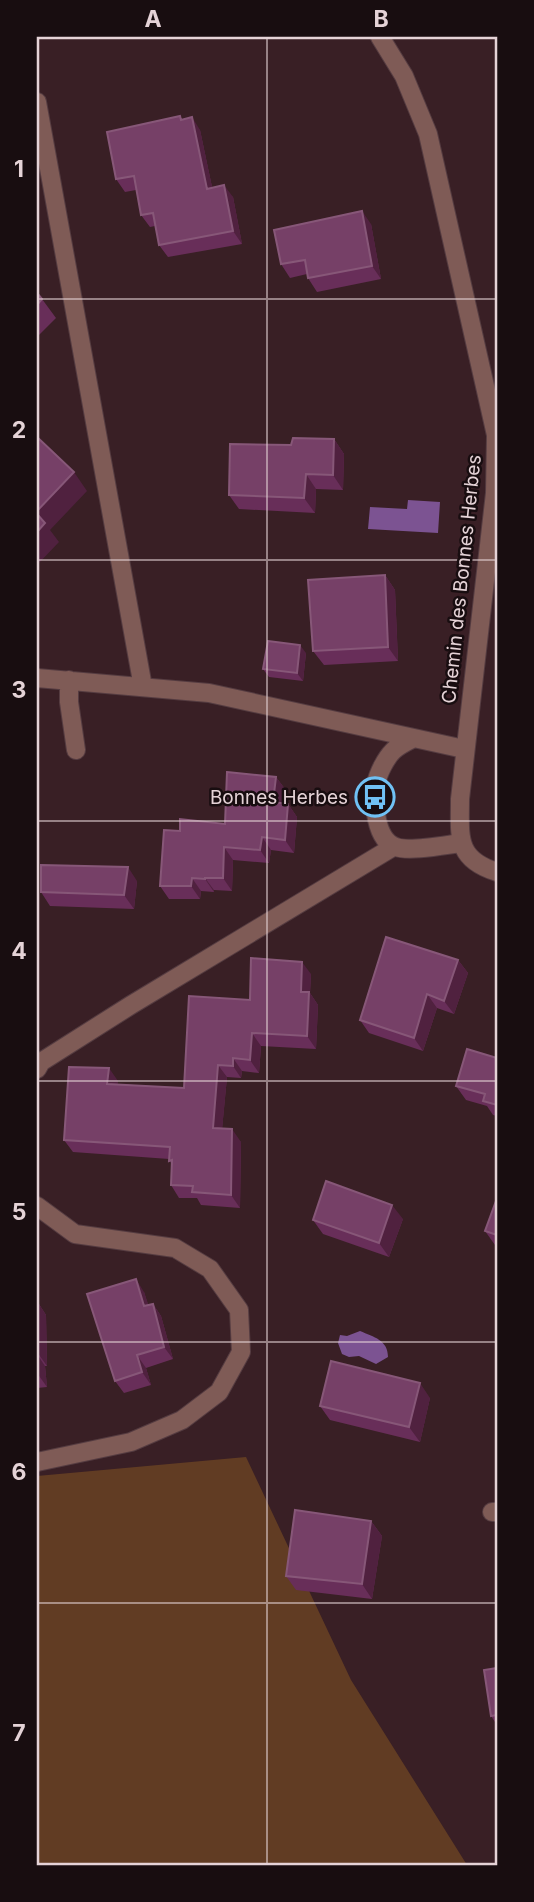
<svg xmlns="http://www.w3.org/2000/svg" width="534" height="1902" font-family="Inter,sans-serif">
<rect width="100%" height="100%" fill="#391f25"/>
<path fill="#613c23" d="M246 1457 351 1680 467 1865H37V1476Z"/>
<path fill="#7c5392" d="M408 500 440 502 438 533 368 529 370 507 407 509Z
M360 1331C374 1337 388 1340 388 1357L376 1364 359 1356 349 1357 342 1354 338 1343 340 1335 347 1336Z"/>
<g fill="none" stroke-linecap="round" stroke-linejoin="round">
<g stroke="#553c41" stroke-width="20">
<path id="minor" d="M380 37 404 76 428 134 496 435 495 493 460 799C460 836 455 859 497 872
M37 102 143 687
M37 678 209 693 464 749
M69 680V702L76 750
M412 739C406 742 398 746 393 751 386 758 378 773 376 784 373 802 375 840 396 847 409 852 445 845 461 843
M37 1069 41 1062 131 1005 393 847
M37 1206 75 1234 175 1248 210 1269 239 1310 241 1352 219 1392 182 1420 131 1442 37 1462
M492 1512H497"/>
</g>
<use href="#minor" stroke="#7f5b56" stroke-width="18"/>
</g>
<path fill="#682e59" d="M180 116 182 120 200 130 212 187 233 197 242 244 168 257 159 245 155 226 150 227 141 215 136 190 125 192 116 179Z
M371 224 381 279 317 292 308 278 307 274 290 278 281 264Z
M37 293 42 299 56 318 37 337Z
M334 439 344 454 343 490 316 489 315 513 239 509 229 495 291 445Z
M385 575 395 590 398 661 324 665 313 651Z
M306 653 303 681 269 677 263 669Z
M276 777 285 789 283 803 288 804 297 817 294 853 271 850 269 863 233 860 232 891 214 890V892L201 891 200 899H169L160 886 180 831 225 824Z
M137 881 134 909 50 906 41 892Z
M458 960 468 973 454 1014 437 1008 423 1051 369 1033 360 1020Z
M311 974 310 993 318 1005 316 1049 261 1046 259 1073 242 1071 241 1078 227 1077 222 1129 241 1142 240 1208 201 1205 197 1198H179L171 1185 172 1165 169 1159 73 1152 64 1140 118 1081 117 1084 184 1088 250 1000Z
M497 1058V1116L493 1115 487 1106 466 1100 456 1086Z
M497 1201V1246L495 1245 485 1231Z
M403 1219 389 1257 323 1234 313 1220Z
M144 1292 148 1305 153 1304 161 1316 173 1359 146 1368 151 1385 124 1393 115 1381Z
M37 1301 46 1315 47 1366H45L47 1387 37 1388Z
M430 1398 420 1442 330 1420 320 1406Z
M371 1521 382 1536 372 1599 296 1590 286 1576Z
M497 1668V1725L491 1716Z"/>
<path fill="#50213f" d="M192 117 200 130 215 201 207 189Z
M224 185 233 197 242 244 233 231Z
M362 211 371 224 381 279 372 266Z
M334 439 344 454 343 490 333 475Z
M74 472 87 491 50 530 59 542 37 565V511Z
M306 474 316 489 315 513 304 498Z
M385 575 395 590 398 661 388 647Z
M300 645 306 653 303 681 297 673Z
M276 777 285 789 282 815 273 802Z
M288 804 297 817 294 853 285 840Z
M262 837 271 850 269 863 260 850Z
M224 847 233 860 232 891 223 878Z
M128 867 137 881 134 909 124 895Z
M192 878 201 891 200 899 191 886Z
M205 878 214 890V892L205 879Z
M458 960 468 973 454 1014 444 1001Z
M302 962 311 974 310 993 318 1005 316 1049 307 1036 301 992Z
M427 994 437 1008 423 1051 414 1038Z
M252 1033 261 1046 259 1073 250 1060Z
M233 1058 242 1071 241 1078 233 1066Z
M218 1065 227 1077 221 1141 213 1128Z
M109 1068 118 1081 116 1097 107 1084Z
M232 1129 241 1142 240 1208 231 1195Z
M392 1205 403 1219 389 1257 379 1243Z
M136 1279 144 1292 153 1318 144 1306Z
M37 1301 46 1315 47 1366 37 1352Z
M153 1304 161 1316 173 1359 164 1347Z
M37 1354 45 1366 47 1387 37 1373Z
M137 1355 146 1368 151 1385 142 1372Z
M420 1383 430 1398 420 1442 409 1427Z
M371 1521 382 1536 372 1599 362 1584Z"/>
<path fill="#764067" stroke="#875778" stroke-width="2" d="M180 116 181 120 192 117 207 189 224 185 233 231 159 245 153 213 141 215 134 176 116 179 107 132Z
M362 211 372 266 308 278 305 260 281 264 274 230Z
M37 293 42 299 37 305Z
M37 437 74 472 37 511Z
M293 438 334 439 333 475 306 474 304 498 229 495 230 444 291 445Z
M37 514 45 523 37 532Z
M385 575 388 647 313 651 308 580Z
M268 641 300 645 297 673 263 669Z
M227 772 276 777 273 802 288 804 285 840 262 837 260 850 224 847 223 878H205V879L192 878 191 886H160L164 830 180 831V819L225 824Z
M41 865 128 867 124 895 41 892Z
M386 937 458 960 444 1001 427 994 414 1038 360 1020Z
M251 958 302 962 301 992H309L307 1036 252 1033 250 1060 233 1058V1066L218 1065 213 1128 232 1129 231 1195 192 1192 193 1186 171 1185 172 1160 169 1161 170 1147 64 1140 69 1067 109 1068 107 1084 184 1088 189 996 250 1000Z
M467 1049 497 1058V1105L483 1101 485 1094 456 1086Z
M326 1181 392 1205 379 1243 313 1220Z
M496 1201H497V1235L485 1231Z
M136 1279 144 1306 153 1304 164 1347 137 1355 142 1372 115 1381 87 1294Z
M331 1361 420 1383 409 1427 320 1406Z
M295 1510 371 1521 362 1584 286 1576Z
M497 1668V1715L491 1716 484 1670Z"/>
<path fill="none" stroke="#e5d3d7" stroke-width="2" stroke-opacity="0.55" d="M267 37V1865M37 299H497M37 560H497M37 821H497M37 1081H497M37 1342H497M37 1603H497"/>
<defs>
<g id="bus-ring" transform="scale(2.0125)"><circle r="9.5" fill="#180d10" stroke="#70c1f4" stroke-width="1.5"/><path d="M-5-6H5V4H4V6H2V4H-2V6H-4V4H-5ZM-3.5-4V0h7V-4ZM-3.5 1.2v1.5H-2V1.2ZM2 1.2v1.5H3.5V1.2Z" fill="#70c1f4"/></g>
</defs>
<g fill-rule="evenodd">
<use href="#bus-ring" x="375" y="797"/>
</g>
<g text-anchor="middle" stroke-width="5" stroke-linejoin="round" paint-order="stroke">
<g font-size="19" fill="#e5d3d7" stroke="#180d10">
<text transform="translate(461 579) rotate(-84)" y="7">Chemin des Bonnes Herbes</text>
</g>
<g font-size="19" fill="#e5d3d7" stroke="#180d10" text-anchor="end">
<text x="348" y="804">Bonnes Herbes</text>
</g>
</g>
<rect width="534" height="1902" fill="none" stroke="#180d10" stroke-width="77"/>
<rect x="38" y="38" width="458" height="1826" fill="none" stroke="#e5d3d7" stroke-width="2.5"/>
<g font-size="23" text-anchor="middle" font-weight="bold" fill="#e5d3d7">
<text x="153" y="27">A</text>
<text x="381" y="27">B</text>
<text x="19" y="177">1</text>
<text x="19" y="438">2</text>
<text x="19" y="698">3</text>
<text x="19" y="959">4</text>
<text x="19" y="1220">5</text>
<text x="19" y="1480">6</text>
<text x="19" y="1741">7</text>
</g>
</svg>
